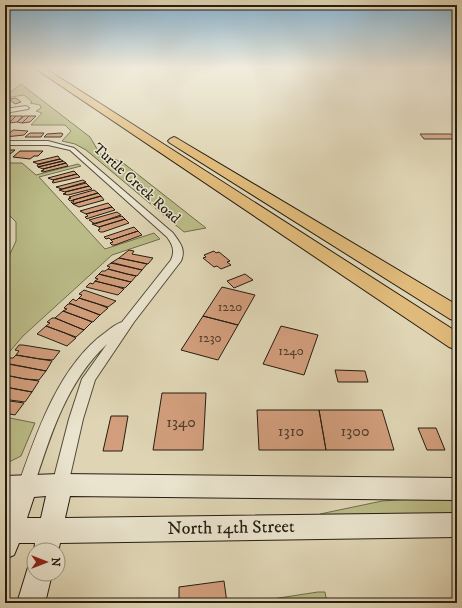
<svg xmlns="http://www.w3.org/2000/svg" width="462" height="608" font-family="'IM FELL DW Pica',serif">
<rect width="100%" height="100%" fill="#dfd5b4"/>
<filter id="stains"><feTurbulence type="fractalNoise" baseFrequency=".005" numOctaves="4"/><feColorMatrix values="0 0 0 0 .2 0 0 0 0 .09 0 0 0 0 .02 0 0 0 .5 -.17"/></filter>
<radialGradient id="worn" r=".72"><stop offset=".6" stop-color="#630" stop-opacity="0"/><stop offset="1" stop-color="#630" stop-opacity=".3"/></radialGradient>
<path fill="#babb87" stroke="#706c4d" d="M21 84 90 137 100 154 122 162 206 228 184 232 86 150 75 144 62 141 71 131 65 125H31L42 113 36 111 41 108 40 105 30 103 32 102 24 95 5 98V96Z
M5 163H22L36 175 78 164 81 166 39 177 105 249 154 233 160 239 112 255 23 336 5 357V265L16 241V222L5 211Z
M5 417 35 423 21 456 7 463H5Z
M425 498 457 499V514L321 516 320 514 382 501Z
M318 592H325L327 603H246Z"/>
<path fill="#d29e7c" stroke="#251d13" d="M16 98 21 102 15 104 9 99Z
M11 116H16L9 123 5 122Z
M16 116H23L17 122 9 123Z
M24 116H29L22 123 17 122Z
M29 116H36L30 122 22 123Z
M13 130 28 131 24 135 5 137Z
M30 133H44L41 137H25Z
M61 133 63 134 61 137H44L47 134Z
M420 134H451L456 139H424Z
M5 150H15L5 158Z
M20 151H43L38 156H34L30 159 13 157Z
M58 156 60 159 38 164 33 162Z
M60 159 63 161 38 167 37 165Z
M63 161 66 163 43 169 38 167Z
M66 163 68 166 43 172 41 171 44 170 43 169Z
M74 171 77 174 53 180 48 178Z
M77 174 80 177 53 183 52 182 54 181 53 180Z
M83 180 86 182 62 189 56 187Z
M86 183 89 186 65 192 59 190Z
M89 186 92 189 68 195 63 194 66 193 65 192Z
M94 190 98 193 70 201 68 199 71 198 69 197Z
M98 193 101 196 73 204 71 202H74L73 200Z
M101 196 104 200 79 207 73 204Z
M108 203 112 207 86 214 80 211Z
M112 207 115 210 89 218 87 219 85 217 88 216 86 214Z
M117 212 121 215 95 224 89 220Z
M122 216 125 219 99 227 92 224Z
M125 219 129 223 103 232H100L98 230 100 229 99 227Z
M134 227 138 231 111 240 109 238 106 239 104 237Z
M138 231 142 235 115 245H112L110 243 113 242 111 240Z
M129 250 134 251 132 254 153 258 148 264 119 258Z
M214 251 216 253 219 252 230 261 227 262 231 265 221 269 217 266 214 267 203 258 206 257 204 255Z
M119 258 138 262 147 264 142 270 111 263Z
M111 263H114L142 270 137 276 127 274 108 269 110 267 107 266Z
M108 269 127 274 136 276 131 282 99 274 102 271H105Z
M99 274 102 275 131 282 125 288 115 286 95 281 98 279 95 278Z
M245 274 253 280 234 288 227 281Z
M95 281 115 286 124 289 118 295 86 287 90 283 93 284Z
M222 287 255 295 238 325 203 316Z
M84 290 87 291 116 301 108 307 98 304 79 298 82 295 79 294Z
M79 298 98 304 108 308 100 315 69 303 73 299 76 301Z
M68 304H71L100 315 93 322 82 318 63 311 67 309 64 308Z
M63 311 82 318 92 322 84 330 55 318Z
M203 316 238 325 218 360 181 350Z
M52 318H55L84 330 76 337 65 333 46 326 50 323 47 322Z
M46 326 65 333 76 338 67 346 37 334Z
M281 326 318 335 304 375 263 364Z
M19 345H23L60 351 53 360 40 359 16 355 19 351 15 350Z
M16 355 52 361 46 371 5 363 9 358H13Z
M5 364H8L46 371 39 380 25 379 5 375Z
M335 370 365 371 368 382H338Z
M5 375 25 379 39 381 32 392 5 387Z
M5 387 32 392 25 402 10 400 5 399Z
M162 393H206L203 450H153Z
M5 399 10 401 24 403 15 415 5 413Z
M257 410H319L326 450H259Z
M319 410H382L394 450H326Z
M111 416H128L122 451H103Z
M418 428H436L445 450H427Z
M224 581 227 603H179V587Z"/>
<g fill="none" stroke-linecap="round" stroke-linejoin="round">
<g stroke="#544b3b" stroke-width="2">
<path id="minor" d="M26 106 29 108 28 109 5 113V109Z
M5 141H48L74 148 173 233C180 243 186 249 181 261L134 322 95 380 83 419 68 485 66 490 60 492 54 490 52 485 69 419 82 379 107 344C67 381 50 436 34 486L32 491 26 493 20 491 18 486C36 434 59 365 106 332 111 328 116 324 122 322L171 260C175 251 173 245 167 237L70 150 48 145H5Z"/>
</g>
<g stroke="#544b3b" stroke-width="2">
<path id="tertiary" d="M450 67H456L457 73Z"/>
</g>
<g stroke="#251d13" stroke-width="2">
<path id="secondary" d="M60 474 457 478V500L70 496 65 518 457 513V537L60 543 58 552V550H34V552L35 543H19L14 555 5 559V511L10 498H5V476ZM46 496 41 518H27L34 497Z
M34 563V574H52L45 603H17L29 564Z"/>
</g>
<g stroke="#251d13" stroke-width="2">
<path id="motorway" d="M33 67H43L457 332V350L449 347Z
M174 137 178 139 457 305V321L450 319 170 143 168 141 170 139Z"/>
</g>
<use href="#minor" fill="#eae4ce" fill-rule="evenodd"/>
<use href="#tertiary" fill="#eae4ce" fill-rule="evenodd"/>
<use href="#secondary" fill="#eae4ce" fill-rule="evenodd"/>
<use href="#motorway" fill="#e0ba7a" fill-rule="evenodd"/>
</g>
<linearGradient id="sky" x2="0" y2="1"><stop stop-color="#87b5d4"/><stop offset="0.44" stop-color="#f1ecdd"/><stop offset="1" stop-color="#f1ecdd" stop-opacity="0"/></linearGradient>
<rect width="462" height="153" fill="url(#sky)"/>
<g text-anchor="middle" stroke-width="3" stroke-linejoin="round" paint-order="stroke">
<g font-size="13" fill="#503d2d">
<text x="230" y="311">1220</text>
<text x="210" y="342">1230</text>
<text x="291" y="355">1240</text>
</g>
<g font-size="15" fill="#251d13" stroke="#eae4ce">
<text transform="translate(137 183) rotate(42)" y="5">Turtle Creek Road</text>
</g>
<g font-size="16" fill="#503d2d">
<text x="181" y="427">1340</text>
<text x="291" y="436">1310</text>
<text x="355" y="436">1300</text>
</g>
<g font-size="18" fill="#251d13" stroke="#eae4ce">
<text transform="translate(231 527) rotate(-1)" y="6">North 14th Street</text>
</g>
</g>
<rect width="462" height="608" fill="none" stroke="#dfd5b4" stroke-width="20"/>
<rect x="6" y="6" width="450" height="596" fill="none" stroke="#251d13" stroke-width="2"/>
<rect x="10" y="10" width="442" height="588" fill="none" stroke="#251d13"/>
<g transform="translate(46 562) rotate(90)"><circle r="19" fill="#eae4ce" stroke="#9b9483"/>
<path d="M0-3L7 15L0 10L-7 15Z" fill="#8f2418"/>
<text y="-6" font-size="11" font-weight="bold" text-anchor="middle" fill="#251d13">N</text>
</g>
<rect width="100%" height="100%" filter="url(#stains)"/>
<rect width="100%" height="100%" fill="url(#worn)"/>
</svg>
